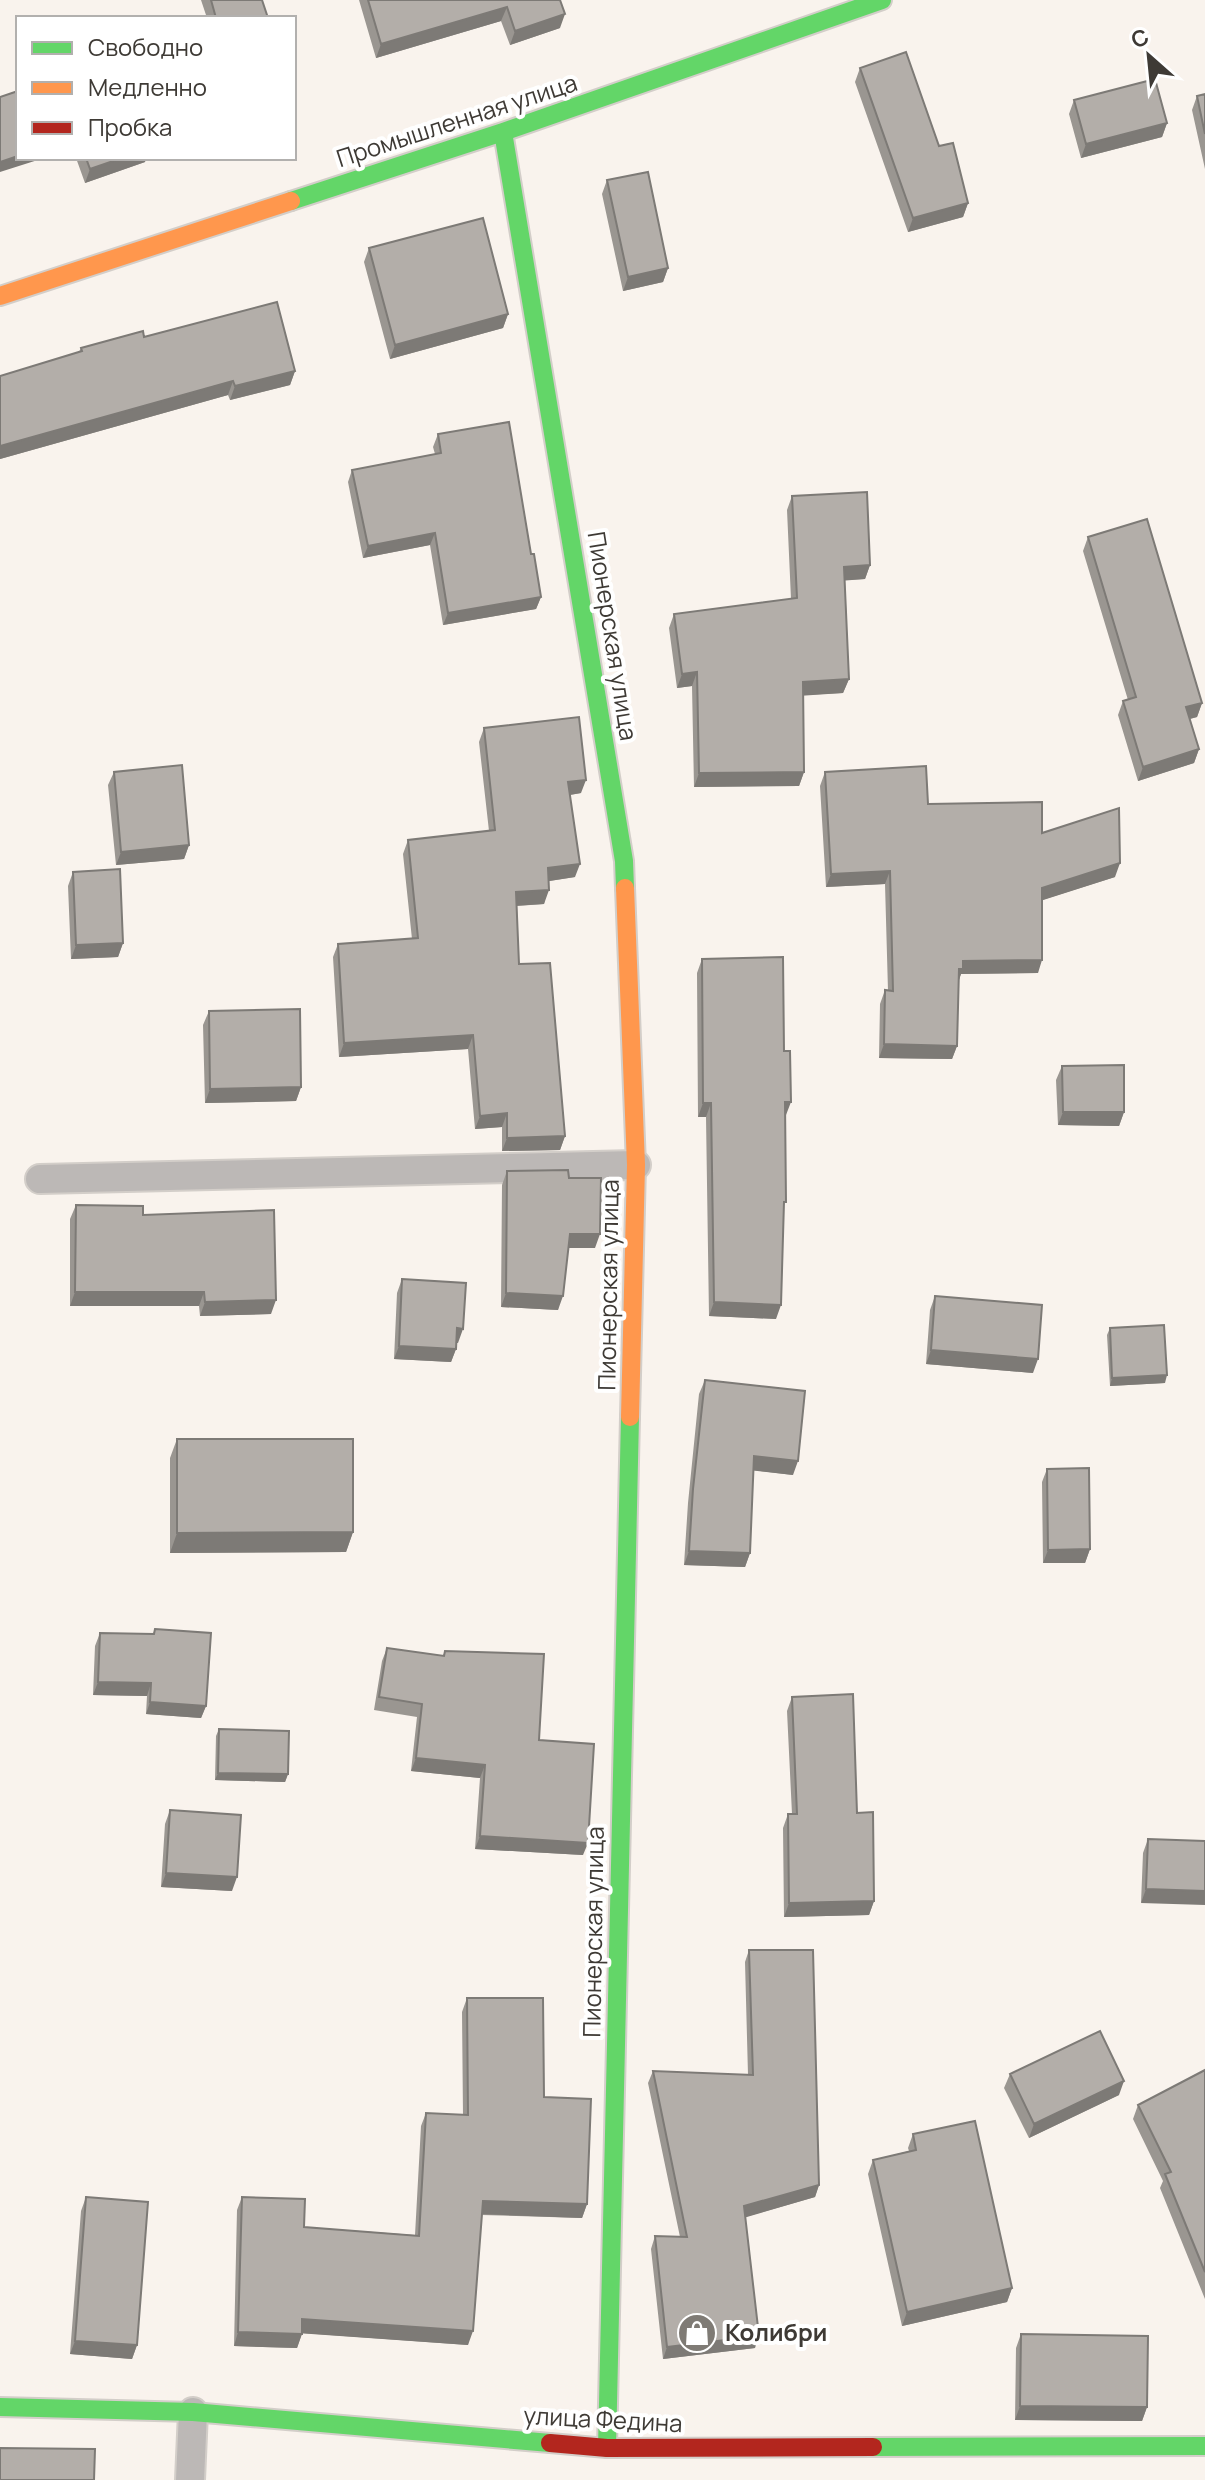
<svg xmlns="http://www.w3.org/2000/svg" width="1205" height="2480" font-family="Manrope,sans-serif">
<rect width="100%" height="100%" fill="#f9f3ed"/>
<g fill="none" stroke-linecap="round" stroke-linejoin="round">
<g stroke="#d3cec9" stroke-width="32">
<path id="lane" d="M40 1179 636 1165
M190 2480 193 2412"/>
</g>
<g stroke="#d3cec9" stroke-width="22">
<path id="fast" d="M503 132 624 861 625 888
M291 201 503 132 882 0
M0 2407 193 2412 550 2443
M873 2447 1205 2446
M607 2448 630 1417"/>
</g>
<g stroke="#d3cec9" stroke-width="22">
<path id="slow" d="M0 296 291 201
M625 888 636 1165 630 1417"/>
</g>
<g stroke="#d3cec9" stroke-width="22">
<path id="jam" d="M550 2443 607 2448 873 2447"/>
</g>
<use href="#lane" stroke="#bcb8b6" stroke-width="28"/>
<use href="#fast" stroke="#63d668" stroke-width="18"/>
<use href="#slow" stroke="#ff974d" stroke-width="18"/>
<use href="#jam" stroke="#b3261e" stroke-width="18"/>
</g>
<path fill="#9a9691" d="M201 0H262L268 18H207Z
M359 0H560V28L510 45 501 21 376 58Z
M860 68 939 146 968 203 963 217 908 232 855 82Z
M1205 94V169L1192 110 1197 96Z
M1074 100 1167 123 1162 137 1081 158 1069 114Z
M76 158H146L145 162 85 183Z
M607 180 668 268 663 282 623 291 602 194Z
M369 248 508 314 503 328 390 359 364 262Z
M144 337 295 371 290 385 230 400 228 395 0 459V376L79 352 81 348Z
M438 434 531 554 541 597 536 609 443 625 430 545 363 558 348 482 352 470 435 454 433 447Z
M792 496 870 565 865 579 845 580 849 679 843 693 803 695 804 772 799 786 694 787 692 686 677 688 669 628 674 614 791 599 787 510Z
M1088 537 1202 703 1197 717 1190 719 1199 749 1194 763 1138 781 1118 715 1123 701 1128 700 1083 551Z
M484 728 581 793 570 795 575 877 549 881 544 904 517 906 519 964 565 1136 560 1150 502 1151V1127L475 1129 468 1049 339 1057 333 957 338 944 412 939 403 854 408 840 489 831 479 742Z
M114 772 189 845 184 859 116 865 108 785Z
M825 772 928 804 1042 833 1115 877 1042 900 1038 973 961 974 959 980 957 1046 952 1059 879 1058 880 1004 885 990 888 991 885 884 826 887 820 786Z
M73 872 123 943 118 957 71 959 68 886Z
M702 959 786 1115 783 1208 776 1319 709 1316 706 1117H698L697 973Z
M209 1011 301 1087 296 1101 205 1103 203 1025Z
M1062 1066 1124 1112 1119 1126 1058 1125 1056 1080Z
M507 1171 569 1178 595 1248H568L558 1310 501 1307 502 1185Z
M76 1205 143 1215 271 1314 200 1316 199 1306H70V1219Z
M402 1279 458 1343H456V1349L451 1362 394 1359 397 1293Z
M935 1296 1033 1373 926 1364 930 1310Z
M1110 1328 1165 1383 1110 1386 1107 1335Z
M705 1380 793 1475 753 1470 750 1553 745 1567 684 1565 688 1503 699 1394Z
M177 1439 353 1532 346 1552 170 1553V1458Z
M1047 1469 1090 1549 1085 1563H1043L1042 1482Z
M155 1629 206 1706 201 1718 146 1714 147 1696 93 1695 95 1646 100 1633 153 1634Z
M387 1648 443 1656 445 1651 539 1740 583 1855 475 1849 480 1778 411 1771 417 1717 374 1710 382 1661Z
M792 1697 857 1813 874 1901 869 1915 784 1917 783 1828 788 1814H792L787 1711Z
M219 1729 288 1774 285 1782 215 1780 216 1736Z
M170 1810 232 1891 161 1887 165 1824Z
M1148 1839 1205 1841 1141 1903 1143 1853Z
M749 1950 819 2185 815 2197 745 2217 755 2348 663 2359 651 2249 655 2236 680 2237 648 2083 653 2071 748 2075 745 1962Z
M467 1998 544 2097 587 2204 582 2218 482 2215 468 2345 302 2333 297 2348 234 2346 237 2210 242 2197 304 2227 415 2235 421 2126 426 2113 463 2115 462 2012Z
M1205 2070V2299L1160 2188 1163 2181 1133 2119 1138 2105Z
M1010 2074 1119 2095 1029 2138 1004 2088Z
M913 2134 1012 2288 1007 2302 902 2326 868 2174 873 2160 909 2151 908 2148Z
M86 2197 137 2345 132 2359 70 2354 81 2211Z
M1021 2334 1147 2407 1142 2421 1015 2420 1016 2348Z"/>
<path fill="#7d7a76" d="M507 7 501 21 376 58 381 44Z
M565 14 560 28 510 45 515 31Z
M1167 123 1162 137 1081 158 1086 144Z
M18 156V158H44L0 172V162Z
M122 158H146L145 162 85 183 90 169Z
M968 203 963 217 908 232 913 218Z
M668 268 663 282 623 291 628 277Z
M508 314 503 328 390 359 395 345Z
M295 371 290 385 230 400 235 386Z
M233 381 228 395 0 459V446Z
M435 533 430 545 363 558 368 546Z
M870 565 865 579 839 581 844 567Z
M541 597 536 609 443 625 448 613Z
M697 672 692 686 677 688 682 674Z
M849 679 843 693 798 696 803 682Z
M1202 703 1197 717 1181 721 1186 707Z
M1199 749 1194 763 1138 781 1143 767Z
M804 772 799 786 694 787 699 773Z
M586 780 581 793 563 796 568 782Z
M189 845 184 859 116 865 121 852Z
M1120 863 1115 877 1037 902 1042 888Z
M580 864 575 877 543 882 548 868Z
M890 871 885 884 826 887 831 874Z
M549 890 544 904 512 906 516 892Z
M123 943 118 957 71 959 76 945Z
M1042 960 1038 973 961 974 958 982H954L963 961Z
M473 1035 468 1049 339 1057 344 1043Z
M884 1044 957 1046 952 1059 879 1058Z
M301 1087 296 1101 205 1103 210 1089Z
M785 1102H791L786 1115 779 1116Z
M703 1103H711L706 1117H698Z
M1063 1112H1124L1119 1126 1058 1125Z
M507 1113 502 1127 475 1129 480 1116Z
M565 1136 560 1150 502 1151 507 1138Z
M570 1234H600L595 1248H565Z
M75 1292H204L199 1306H70Z
M506 1293 563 1296 558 1310 501 1307Z
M276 1300 271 1314 200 1316 205 1302Z
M714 1302 781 1305 776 1319 709 1316Z
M457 1328 463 1329 458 1343 452 1342Z
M399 1346 456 1349 451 1362 394 1359Z
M931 1350 1038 1359 1033 1373 926 1364Z
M1167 1375 1165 1383 1110 1386 1112 1378Z
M754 1456 798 1461 793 1475 749 1470Z
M353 1532 346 1552 170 1553 177 1533Z
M1090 1549 1085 1563H1043L1048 1550Z
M689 1551 750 1553 745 1567 684 1565Z
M98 1682 151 1683 147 1696 93 1695Z
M150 1702 206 1706 201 1718 146 1714Z
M416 1758 485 1765 480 1778 411 1771Z
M218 1773 288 1774 285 1782 215 1780Z
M480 1836 588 1843 583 1855 475 1849Z
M166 1873 237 1877 232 1891 161 1887Z
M1146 1889 1205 1891V1905L1141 1903Z
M874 1901 869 1915 784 1917 789 1903Z
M1124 2081 1119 2095 1029 2138 1034 2124Z
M819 2185 815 2197 740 2219 744 2206Z
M483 2201 587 2204 582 2218 479 2214Z
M1012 2288 1007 2302 902 2326 907 2312Z
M302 2319 473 2331 468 2345 297 2333Z
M238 2332 302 2334 297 2348 234 2346Z
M759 2336 755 2348 663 2359 667 2347Z
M75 2341 137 2345 132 2359 70 2354Z
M1020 2406 1147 2407 1142 2421 1015 2420Z"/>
<path fill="#b3aea9" stroke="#7d7a76" stroke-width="2" d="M211 0H262L268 18H216Z
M368 0H560L565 14 515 31 507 7 381 44Z
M906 52 939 146 953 143 968 203 913 218 860 68Z
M1155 79 1167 123 1086 144 1074 100Z
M18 91V156L0 162V97Z
M1205 94V134L1197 96Z
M86 158H122L90 169Z
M648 172 668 268 628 277 607 180Z
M483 218 508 314 395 345 369 248Z
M277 302 295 371 235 386 233 381 0 446V376L82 351 81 348 143 331 144 337Z
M509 422 531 554H534L541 597 448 613 435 533 368 546 352 470 441 453 438 434Z
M867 492 870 565 844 567 849 679 803 682 804 772 699 773 697 672 682 674 674 614 797 598 792 496Z
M1147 519 1202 703 1186 707 1199 749 1143 767 1123 701 1136 697 1088 537Z
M579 717 586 780 568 782 580 864 548 868 549 890 516 892 519 964 550 963 565 1136 507 1138V1113L480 1116 473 1035 344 1043 338 944 418 938 408 840 495 830 484 728Z
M182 765 189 845 121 852 114 772Z
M926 766 928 804 1042 802V833L1119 808 1120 863 1042 888V960L963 961V969H959L957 1046 884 1044 885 990 893 991 890 871 831 874 825 772Z
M120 869 123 943 76 945 73 872Z
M783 957 784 1051H790L791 1102H785L786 1202H784L781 1305 714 1302 711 1103H703L702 959Z
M300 1009 301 1087 210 1089 209 1011Z
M1124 1065V1112H1063L1062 1066Z
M568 1170 569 1178H601L600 1234H570L563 1296 506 1293 507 1171Z
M76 1205 143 1206V1215L274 1210 276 1300 205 1302 204 1292H75Z
M402 1279 466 1283 463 1329 457 1328 456 1349 399 1346Z
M935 1296 1042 1305 1038 1359 931 1350Z
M1164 1325 1167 1375 1112 1378 1110 1328Z
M705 1380 805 1391 798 1461 754 1456 750 1553 689 1551 693 1489Z
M177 1439H353V1532L177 1533Z
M1089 1468 1090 1549 1048 1550 1047 1469Z
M155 1629 211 1633 206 1706 150 1702 151 1683 98 1682 100 1633 154 1634Z
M387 1648 444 1656 445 1651 544 1654 539 1740 594 1744 588 1843 480 1836 485 1765 416 1758 422 1704 379 1697Z
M853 1694 857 1813 873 1812 874 1901 789 1903 788 1814H797L792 1697Z
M219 1729 289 1731 288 1774 218 1773Z
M170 1810 241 1815 237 1877 166 1873Z
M1148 1839 1205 1841V1891L1146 1889Z
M749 1950H813L819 2185 744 2206 759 2336 667 2347 655 2236 687 2237 653 2071 753 2075Z
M467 1998H543L544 2097 591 2099 587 2204 483 2201 473 2331 302 2319V2334L238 2332 242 2197 305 2199 304 2227 419 2236 426 2113 468 2115Z
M1100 2031 1124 2081 1034 2124 1010 2074Z
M1205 2070V2272L1165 2174 1171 2172 1138 2105Z
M975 2121 1012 2288 907 2312 873 2160 916 2150 913 2134Z
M86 2197 148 2202 137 2345 75 2341Z
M1021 2334 1148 2336 1147 2407 1020 2406Z
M0 2448 95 2449 94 2480H0Z"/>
<defs>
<g id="shop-disc" transform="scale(2)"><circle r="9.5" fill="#7f7b75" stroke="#fff"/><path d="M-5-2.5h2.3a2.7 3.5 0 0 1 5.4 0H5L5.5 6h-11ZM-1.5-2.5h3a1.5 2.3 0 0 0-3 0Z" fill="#fff"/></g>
</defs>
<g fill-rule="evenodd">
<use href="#shop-disc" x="697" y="2333"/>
</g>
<g text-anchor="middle" stroke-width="8" stroke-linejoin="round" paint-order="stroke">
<g font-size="24" fill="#3e3a35" stroke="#fff">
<text transform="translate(457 121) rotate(-18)" y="8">Промышленная улица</text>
<text transform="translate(612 636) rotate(81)" y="8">Пионерская улица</text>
<text transform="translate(609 1285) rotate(-89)" y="8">Пионерская улица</text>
<text transform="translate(594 1932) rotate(-89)" y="8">Пионерская улица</text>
<text transform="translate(603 2420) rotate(3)" y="8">улица Федина</text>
</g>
<g font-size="24" font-weight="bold" fill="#3e3a35" stroke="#fff" text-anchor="start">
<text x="725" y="2341">Колибри</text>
</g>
</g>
<rect x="16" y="16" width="280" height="144" fill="#ffffff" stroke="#b2b0ae" stroke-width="2"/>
<rect x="32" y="42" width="40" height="12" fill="#63d668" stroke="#b2b0ae" stroke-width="2"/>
<text x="88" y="56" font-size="24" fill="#3e3a35">Свободно</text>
<rect x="32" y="82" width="40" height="12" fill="#ff974d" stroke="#b2b0ae" stroke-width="2"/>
<text x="88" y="96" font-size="24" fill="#3e3a35">Медленно</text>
<rect x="32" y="122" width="40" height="12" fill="#b3261e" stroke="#b2b0ae" stroke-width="2"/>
<text x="88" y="136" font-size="24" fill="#3e3a35">Пробка</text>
<g transform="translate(1149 56) rotate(333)" stroke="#ffffff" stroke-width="6" paint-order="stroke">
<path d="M0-6L14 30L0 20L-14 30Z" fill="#3e3a35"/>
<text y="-12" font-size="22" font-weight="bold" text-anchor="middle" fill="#3e3a35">С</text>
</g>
</svg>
